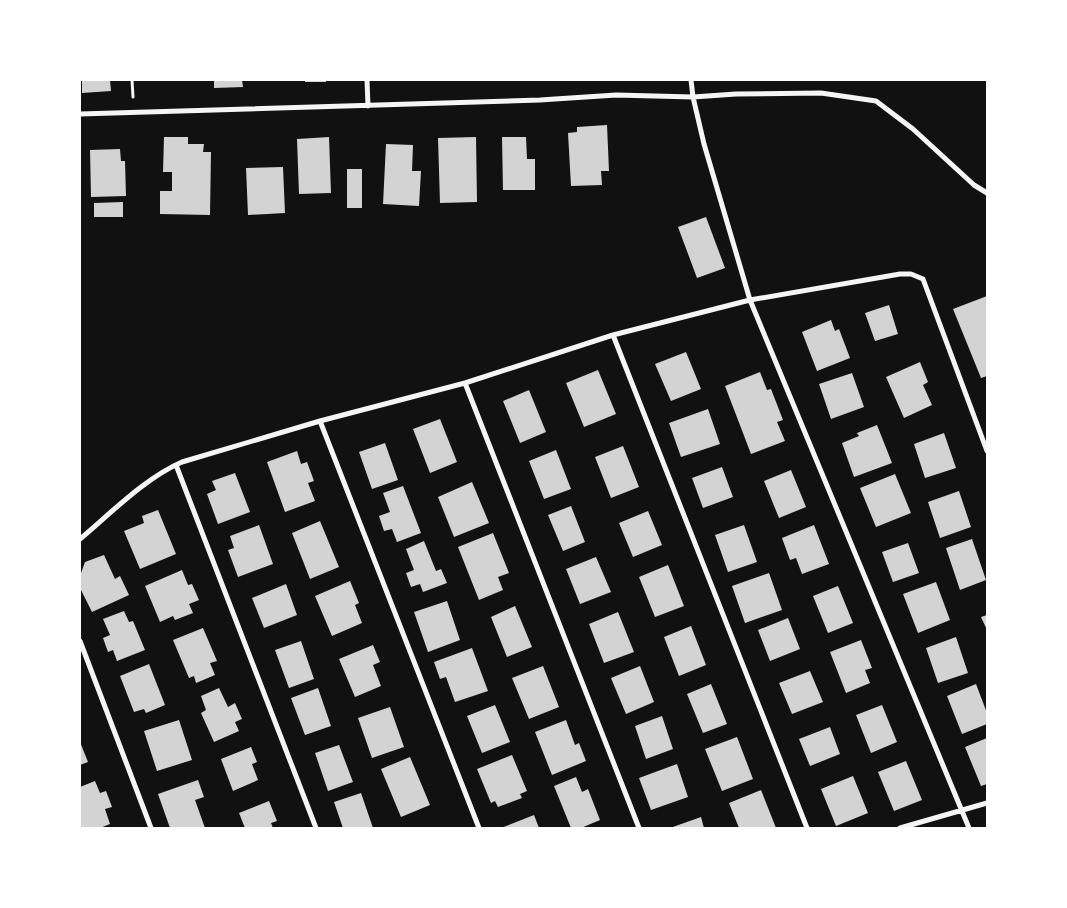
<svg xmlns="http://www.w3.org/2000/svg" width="1067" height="908" font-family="'Sofia Sans Condensed',sans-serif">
<rect width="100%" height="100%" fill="#111"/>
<path fill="#d3d3d3" d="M82 80H110L111 91 82 93Z
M214 80H242L243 87 214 88Z
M305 80H326V82H305Z
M607 125 609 171H601L602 185 571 186 568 133 577 132V127Z
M164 137H188V144H204L203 152H211L210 215 160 214V191H172V172H163Z
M329 137 331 193 299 194 297 139Z
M476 137 477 202 440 203 438 138Z
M502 137H526L527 159H535V190H503Z
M386 144 413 145 412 171H421L419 206 383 204Z
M120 149 121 161H125L126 196 91 197 90 150Z
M283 167 285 213 248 215 246 168Z
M347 169H362V208H347Z
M123 202V217H94V203Z
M706 217 725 268 697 278 678 227Z
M987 296V376L981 378 953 309Z
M889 305 898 334 875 341 865 313Z
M831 320 835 331 839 329 850 358 817 371 802 332Z
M686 352 701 389 671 401 655 364Z
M920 362 928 382 923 385 932 405 904 418 886 377Z
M598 370 616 414 584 427 566 383Z
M760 372 767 390 771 389 783 420 777 422 785 441 751 454 725 386Z
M852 373 864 407 831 419 819 384Z
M529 390 546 432 520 443 503 401Z
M708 409 720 444 681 457 669 423Z
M440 419 457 462 430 473 413 429Z
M877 425 892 463 854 477 842 443 859 436 857 433Z
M944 433 956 468 925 478 914 444Z
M385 443 398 480 372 489 359 452Z
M623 446 639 487 611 498 595 457Z
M556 450 571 489 544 499 529 461Z
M297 451 301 464 307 462 314 481 308 483 315 501 285 512 267 462Z
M722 467 733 497 703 508 692 478Z
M791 470 806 507 779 518 764 481Z
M235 473 250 512 218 524 207 494 216 490 212 481Z
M895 474 911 513 876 527 860 488Z
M472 482 489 523 454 537 438 497Z
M403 486 421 533 397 542 392 529 384 531 379 516 390 512 383 493Z
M959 491 971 527 940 538 928 502Z
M571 506 585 542 563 551 548 515Z
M158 510 176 554 140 569 124 531 144 523 142 516Z
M648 511 662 545 633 557 619 523Z
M320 521 339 567 310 579 292 533Z
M259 525 273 564 238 577 228 550 234 548 230 536Z
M744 525 757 562 728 572 715 535Z
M814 525 829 564 802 574 796 558 790 560 782 538Z
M493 533 509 573 498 577 503 590 479 600 458 547Z
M972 539 986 580 960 590 946 548Z
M424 541 436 571 441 569 447 583 423 592 420 584 411 587 406 573 414 570 406 549Z
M908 543 919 573 893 582 882 552Z
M104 555 115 579 120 576 129 595 92 612 80 588V576L85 562Z
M596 557 611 592 580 604 566 569Z
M668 565 684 606 655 617 639 577Z
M182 570 188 585 192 584 199 600 189 604 193 613 175 620 173 616 160 622 145 586Z
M769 573 782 610 745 623 732 586Z
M350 581 359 603 355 605 362 623 332 636 315 596Z
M936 582 950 620 918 633 903 594Z
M286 584 297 615 264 628 252 598Z
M838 586 853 623 828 633 813 596Z
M447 601 460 640 428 652 414 612Z
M515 606 532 647 507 657 491 617Z
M124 611 129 622 133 621 145 650 117 661 113 650 108 652 103 638 110 635 103 619Z
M618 612 634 652 604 663 589 624Z
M987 615V630L981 617Z
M788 618 800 649 770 661 758 630Z
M691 626 706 665 679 676 664 637Z
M203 628 217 661 210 663 215 675 196 683 194 676 189 678 173 640Z
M956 637 968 673 938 683 926 648Z
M861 640 872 668 865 670 870 683 846 693 830 652Z
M301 641 314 679 289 688 275 650Z
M373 645 380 662 373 665 381 686 355 697 339 659Z
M472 648 488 691 455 702 446 677 440 679 434 662Z
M149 664 165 705 146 713 144 709 134 712 120 676Z
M543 666 559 707 529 719 512 678Z
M640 666 654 702 626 714 611 678Z
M810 671 823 702 792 714 779 683Z
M711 684 727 724 703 733 687 694Z
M976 684 987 713V724L962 734 947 696Z
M219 688 228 707 235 703 242 719 235 722 239 731 214 742 201 713 206 710 201 696Z
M318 688 331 726 305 735 291 698Z
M495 705 510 742 482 753 467 716Z
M882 705 897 742 871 753 856 715Z
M390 707 404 747 372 758 358 718Z
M662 716 673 749 646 759 635 726Z
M179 720 192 760 157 771 144 731Z
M566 720 575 745 579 743 586 761 552 775 535 732Z
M830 727 840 754 810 766 799 739Z
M737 737 753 779 722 791 705 749Z
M987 738V784L981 786 965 747Z
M80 742 88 762 80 765Z
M339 745 353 782 328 791 315 753Z
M251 747 257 762 252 764 258 780 233 791 221 759Z
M512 755 527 791 520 794 522 798 498 807 495 801 491 803 477 769Z
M410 757 430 805 401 817 381 769Z
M906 761 922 800 894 811 878 772Z
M677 764 688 797 651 810 639 778Z
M853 776 868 813 836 826 821 789Z
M576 777 582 792 588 789 600 820 581 828H571L554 786Z
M198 780 204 797 195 800 205 828H170L158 794Z
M95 781 100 793 106 791 112 807 105 809 110 824 100 828H80V787Z
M761 790 776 828H739L729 803Z
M361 793 373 828H343L334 802Z
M269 801 277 821 271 823 273 828H245L239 813Z
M534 815 539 828H501Z
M701 817 704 828H670Z"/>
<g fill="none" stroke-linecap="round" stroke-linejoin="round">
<path stroke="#f5f5f5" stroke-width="3" d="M132 80 133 97"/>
<path stroke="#f5f5f5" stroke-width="5" d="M367 80 368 106
M691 80 693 97 704 144 750 300 969 828
M80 114 540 100 616 95 693 97 736 94 821 93 876 101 913 129 974 185 987 193
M613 335 807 828
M465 383 639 828
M320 421 479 828
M176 465 316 828
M80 539C111 513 145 478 182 462L320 421 465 383 613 335 750 300 900 274H911L923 279 987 451
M80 641 151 828
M900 828 987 803"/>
</g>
<rect width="1067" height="908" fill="none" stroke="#ffffff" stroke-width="162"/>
</svg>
